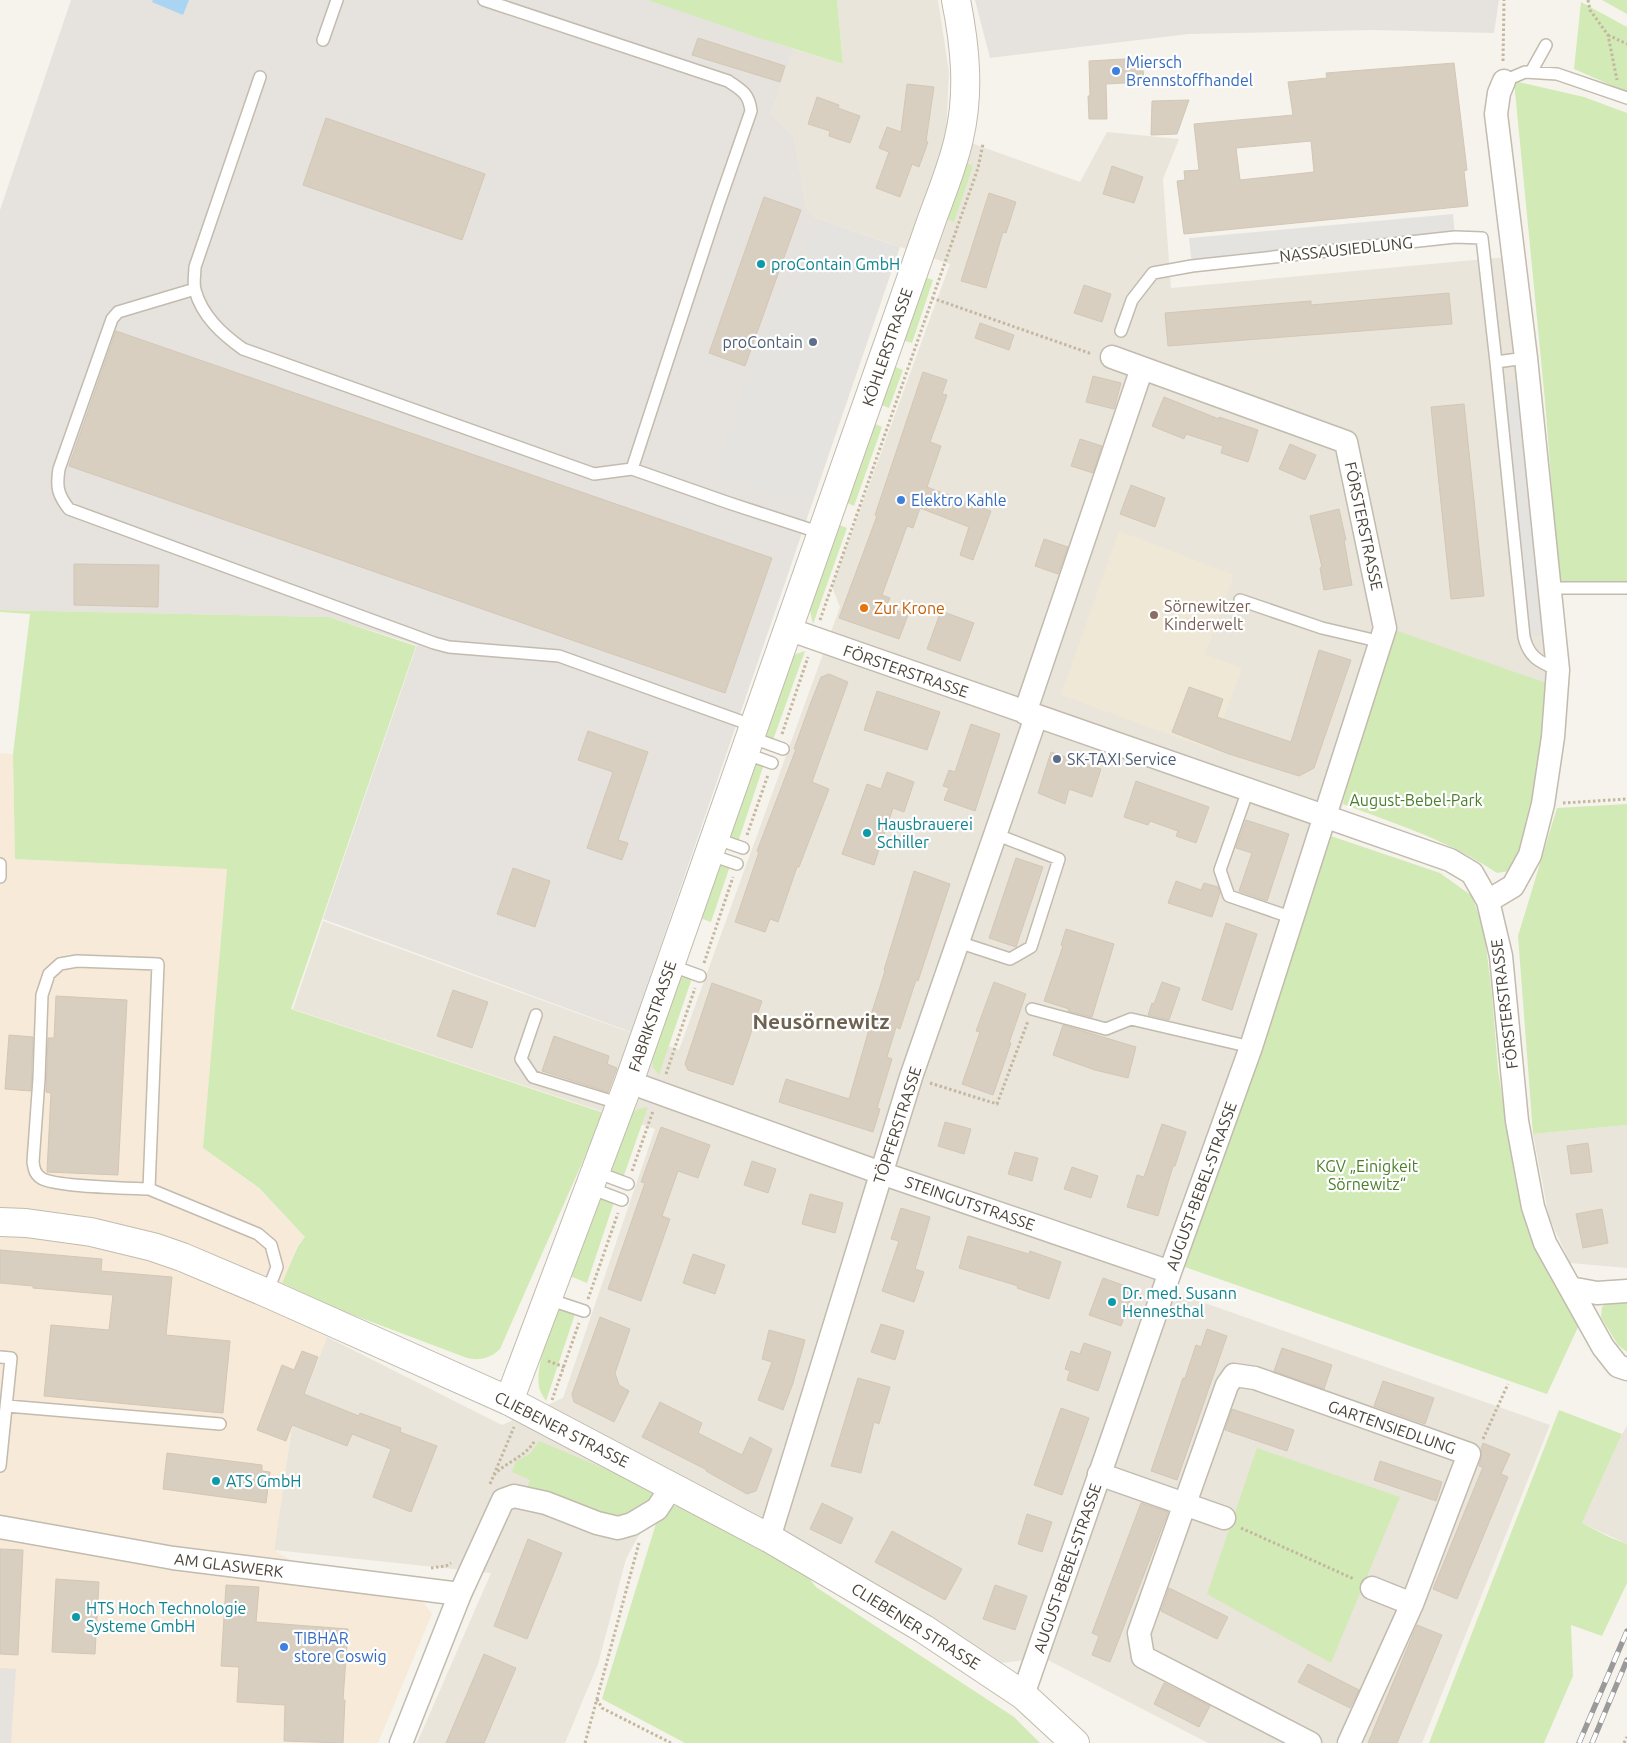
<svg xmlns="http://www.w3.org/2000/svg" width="1627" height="1743" font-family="Ubuntu,sans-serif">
<rect width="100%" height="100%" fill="#f6f3ec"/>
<path fill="#eae5da" d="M837 0H938L949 72 946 134 1080 182 1107 132 1179 139 1163 179 1171 288 1507 257 1549 684 1356 744 1343 804 1171 1291 1550 1425 1422 1743H1208L1044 1658 1001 1663 846 1572 672 1474 626 1559 598 1664 565 1743H417L491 1573 274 1550 292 1425 327 1337 502 1425 563 1398 655 1129 293 1009 323 921 679 1050 840 607 832 587 950 264 816 218 806 207 794 136 771 114 794 49 843 64Z
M1627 1125V1268L1570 1263 1549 1217 1533 1134Z
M1627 1426V1544L1582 1523 1622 1434Z"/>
<path fill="#f7ead8" d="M0 753 13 754 15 859 227 869 203 1148 258 1188 305 1237 297 1246 271 1310 327 1337 292 1425 274 1550 332 1586 406 1596 423 1602 432 1614 378 1743H0Z"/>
<path fill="#e6e2dd" d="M71 0H647L794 49 771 114 794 136 806 207 816 218 900 247 631 1032 323 919 417 645 329 617 0 610V210Z
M975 0H1499L1494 33 1372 30 1188 34 990 58Z
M0 1668 16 1669 11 1743H0Z"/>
<path fill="#efe8d6" d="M1119 531 1234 575 1205 655 1242 668 1212 750 1061 695Z"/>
<path fill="#d2eab5" d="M647 0H837L843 64 756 37Z
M1602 0H1627V14Z
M1581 2 1627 27V92L1574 69Z
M1514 81 1584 97 1627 113V582L1559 581 1545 401Z
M964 162 973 166 954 222 944 218Z
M924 277 933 280 912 343 902 340Z
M893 366 903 370 889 408 879 404Z
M873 423 882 427 854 506 845 502Z
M837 524 847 528 813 624 809 606Z
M0 610 329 617 416 646 291 1009 604 1113 500 1349C491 1358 480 1361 467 1358L340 1310 282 1283 298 1246 305 1237 259 1188 203 1148 227 869 15 859 13 754 30 614 0 612Z
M1392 629 1549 684 1532 819 1520 860 1509 871 1497 873C1450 841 1396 824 1343 804L1356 744Z
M805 651 773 740 760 736 790 660 796 654Z
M752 760 764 764 738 842 726 837Z
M1627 804V1125L1533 1134 1518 936 1557 808Z
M1328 835 1440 873 1472 896 1484 930 1492 995 1498 1070 1515 1178 1540 1256 1579 1325 1547 1394 1182 1266Z
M716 862 730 866 711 922 697 917Z
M678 972 692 978 659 1075 653 1067 652 1055Z
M648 1107 623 1178 607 1172 628 1117C634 1110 639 1108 648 1107Z
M597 1197 614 1202 587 1283 570 1276Z
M1627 1300V1352L1618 1345 1601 1317 1602 1307 1608 1302Z
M558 1308 575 1314 546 1401C544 1398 541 1394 540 1390 533 1371 551 1328 558 1308Z
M1559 1410 1622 1434 1582 1523 1609 1537 1627 1544V1583L1602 1636 1571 1625 1573 1676 1544 1743H1429Z
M539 1441 622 1476 656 1493 650 1504 618 1520 527 1487 530 1480 512 1472 516 1461 530 1454Z
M1257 1448 1400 1497 1331 1663 1207 1594Z
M679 1503 746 1539 808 1577 816 1587 1014 1717 1040 1743H685L602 1699 658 1517Z"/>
<path fill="#e5e3e0" d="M1453 214 1455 237 1192 266 1189 238Z
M816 222 898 247 812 490 788 497 716 473 779 292 794 286Z
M1520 382 1545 635 1524 637 1499 384Z"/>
<path fill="#a9d4f2" d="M153 0H189L183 15 152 2Z"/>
<path fill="#d8cfc1" stroke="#d3c7b4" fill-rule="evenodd" d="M698 38 785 66 780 82 692 55Z
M1142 58 1144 82 1106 84 1107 119H1089L1088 96H1090L1089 61Z
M1454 63 1467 170 1464 171 1468 206 1184 234 1177 181 1185 180 1184 171 1199 170 1194 124 1293 115 1288 82 1327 78 1326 73ZM1311 141 1314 172 1240 180 1236 148Z
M907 84 934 87 926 141 928 142 919 167 912 164 900 197 876 188 889 152 879 148 887 127 901 132Z
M817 97 839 105 838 108 860 116 850 143 829 136 830 131 808 124Z
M1189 100 1177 134 1151 135 1152 101Z
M326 118 485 174 462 240 303 185Z
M1112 166 1143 177 1134 203 1103 194Z
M989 193 1016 202 1006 233 1003 232 986 288 961 281Z
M764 197 801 210 745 366 709 353Z
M1084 285 1111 294 1102 322 1074 313Z
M1449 293 1452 324 1168 346 1165 313 1311 301V305Z
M980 323 1014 335 1009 350 975 338Z
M116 331 772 558 725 693 69 466Z
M923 372 947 380 942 394 947 395 930 442 941 446 927 487 991 511 973 560 960 555 969 527 920 508 913 528 907 526 882 595 890 598 886 607 908 615 899 639 839 618 877 516 875 515Z
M1093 376 1121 383 1114 409 1086 402Z
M1164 397 1219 419V417L1258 430 1248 462 1221 453 1223 446 1186 434 1184 439 1152 426Z
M1464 404 1484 596 1451 599 1431 407Z
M1080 439 1102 446 1093 473 1071 466Z
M1290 444 1316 455 1305 480 1279 469Z
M1131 485 1165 498 1155 527 1120 514Z
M1339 509 1346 540H1344L1352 585 1324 590 1320 568 1322 567 1310 516Z
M1044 539 1068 547 1058 574 1035 566Z
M74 564 159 565 158 607 74 605Z
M941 611 974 623 960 661 927 649Z
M1319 650 1351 660 1314 768 1299 776 1229 754 1172 732 1189 687 1223 699 1217 717 1291 742Z
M829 674 848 682 812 782 829 789 799 867H797L778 922 770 919 765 932 735 922 759 852 757 851 796 749H794L811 702 821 677Z
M877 691 940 712 927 750 864 730Z
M971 724 1000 734 975 811 944 800 949 788 943 786 949 770 955 772Z
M588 731 648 752 618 840 628 843 622 860 587 848 613 772 578 760Z
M1051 752 1101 769 1092 797 1069 789 1065 804 1038 793Z
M887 772 914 782 904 812 893 808 874 865 842 854 867 784 881 789Z
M1136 781 1209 807 1196 843 1176 836 1178 831 1150 821 1148 825 1124 817Z
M1246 820 1289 834 1267 901 1239 891 1252 853 1236 848Z
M1016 858 1043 867 1016 947 989 938Z
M513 868 550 881 535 927 497 914Z
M914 871 950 884 918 981 916 980 900 1029 896 1027 887 1057 892 1059 877 1108 880 1109 873 1132 779 1102 786 1079 849 1099 872 1019 870 1018 885 971 884 970Z
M1176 881 1201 890 1204 883 1218 887 1220 893 1212 917 1168 903Z
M1226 923 1257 934 1232 1010 1202 1000Z
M1066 929 1114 944 1092 1017 1068 1011 1069 1009 1044 1001 1063 946 1061 945Z
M994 982 1026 994 1009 1043H1011L993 1095 962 1084 980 1032 976 1031Z
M1162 982 1180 988 1169 1020 1148 1015 1152 1003 1154 1004Z
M712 983 762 1001 733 1085 688 1070 685 1064Z
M453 990 488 1002 472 1048 437 1036Z
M56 996 127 1000 118 1175 47 1172 51 1093 46 1092 48 1038H54Z
M1063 1025 1136 1047 1128 1078 1095 1070 1053 1055Z
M9 1035 33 1037 31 1091 5 1089Z
M554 1036 609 1056 607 1064 617 1068 608 1092 542 1071Z
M945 1122 971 1129 964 1154 938 1146Z
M1162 1124 1186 1132 1175 1166H1173L1158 1216 1127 1207 1137 1175 1144 1177Z
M661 1127 710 1145 698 1178 678 1171 662 1216 670 1219 641 1301 608 1289 645 1183 641 1182Z
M1588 1143 1592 1172 1571 1174 1567 1146Z
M1015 1152 1038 1158 1032 1181 1008 1174Z
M752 1161 776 1169 768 1193 744 1185Z
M1072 1167 1098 1176 1091 1198 1064 1189Z
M810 1194 843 1203 835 1233 802 1224Z
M901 1208 930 1217 915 1269 924 1272 914 1302 882 1291 899 1241 891 1239Z
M1602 1209 1608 1243 1583 1248 1576 1214Z
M968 1236 1029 1254 1030 1251 1061 1262 1049 1299 1017 1288 1018 1286 959 1268Z
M0 1250 102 1259 101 1271 172 1277 166 1335 230 1341 223 1413 44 1396 51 1325 109 1330 113 1295 33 1288V1286L0 1283Z
M693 1254 725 1265 715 1294 683 1283Z
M1103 1278 1134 1289 1121 1326 1089 1315Z
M600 1317 630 1329 615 1373 619 1385 629 1391 614 1422 574 1402 572 1394Z
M881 1324 904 1331 895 1360 871 1352Z
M1207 1329 1227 1336 1177 1480 1151 1471 1183 1378H1185L1196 1345 1201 1347Z
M769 1330 805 1340 793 1383 783 1410 758 1400 772 1362 762 1359Z
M1084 1343 1111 1352 1098 1391 1067 1380 1070 1371 1065 1369 1071 1351 1080 1354Z
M1282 1348 1332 1365 1324 1389 1274 1371Z
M302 1351 318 1357 304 1394 359 1416 360 1413 401 1428 400 1432 437 1446 411 1512 373 1497 391 1449 352 1434 347 1446 292 1425 286 1441 257 1430 282 1365 294 1370Z
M858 1378 890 1387 879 1424 874 1422 861 1473 831 1466Z
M1383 1381 1434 1398 1425 1424 1374 1406Z
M660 1402 702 1423 698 1433 742 1455 750 1437 772 1449 756 1491 747 1494 706 1471 707 1470 642 1437Z
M1061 1408 1089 1418 1062 1495 1034 1485Z
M1232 1409 1294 1430 1287 1451 1225 1430Z
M1483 1443 1510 1454 1501 1474 1508 1477 1457 1599 1433 1589 1483 1467 1479 1466 1481 1458V1449Z
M167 1453 262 1465V1471L270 1472 266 1503 163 1489Z
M1380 1461 1442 1482 1436 1501 1374 1480Z
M822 1503 853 1518 841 1544 810 1529Z
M1141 1503 1168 1512 1110 1662 1092 1655 1099 1636 1092 1633Z
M1027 1514 1052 1522 1042 1552 1018 1544Z
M892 1531 962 1569 945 1600 875 1562Z
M528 1539 562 1553 527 1639 494 1626Z
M0 1549 23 1550 18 1655 0 1654Z
M56 1579 99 1582 95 1654 52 1652Z
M226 1585 259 1587 256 1622 348 1629 343 1700H345L343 1743 284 1741 285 1705 237 1702 239 1667 221 1666Z
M995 1585 1027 1596 1015 1630 983 1619Z
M1169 1588 1228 1617 1217 1639 1161 1611Z
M1417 1625 1442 1635 1397 1743H1368Z
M484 1654 516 1668 484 1743H446Z
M1308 1664 1359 1690 1350 1708 1298 1682Z
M1164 1683 1210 1706 1199 1727 1154 1704Z"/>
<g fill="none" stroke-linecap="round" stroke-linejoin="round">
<g stroke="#c2bbae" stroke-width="14">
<path id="service" d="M484 0 728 81C742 90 749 94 751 111L718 206 632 469 729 503 821 533
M323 40 337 0
M1531 72 1546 45
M260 77 195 267C195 274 193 283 195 290 202 316 222 334 243 349L594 474 632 469
M1504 81 1525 72 1557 74 1627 98
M195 289 118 312 112 319 59 469C56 487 58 495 69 509L434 643 449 647 559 656 754 726
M1121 331 1132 300 1153 273 1192 266 1455 237 1482 238 1496 362
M1526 358 1496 362 1524 637C1529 658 1540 662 1558 670
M1550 588H1627
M1240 600 1322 628 1369 639 1380 645
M750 737 783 749
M744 753 772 763
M1248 790 1220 870 1229 896 1293 918
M714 838 743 848
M708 854 737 864
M0 864V877
M958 942 1010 959 1031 947 1059 859 995 834
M670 965 700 976
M1032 1009 1106 1029 1131 1019 1251 1047
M536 1015 521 1059 533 1077 621 1104
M596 1172 628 1184
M590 1188 622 1200
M149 1189C129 1188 54 1187 41 1178 35 1174 34 1169 33 1162L39 1079 42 995 49 974 60 964 77 961 158 964 149 1189 258 1234 271 1245 277 1267 267 1293
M548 1299 584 1311
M0 1357 11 1358 0 1466
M7 1406 220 1424"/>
</g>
<g stroke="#c2bbae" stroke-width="25">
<path id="minor" d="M788 629 1450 860 1472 873 1488 901 1501 956 1517 1121 1533 1207 1545 1243 1603 1347 1618 1366 1627 1369
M1025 713 1142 368
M1488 901 1513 886 1530 855 1543 804 1553 737 1558 670 1526 358 1496 114 1499 93 1504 81
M629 1082 881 1173 1170 1272
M1570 1288 1597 1293 1627 1291
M1099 1474 1224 1518
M0 1527 173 1558 460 1594 401 1743
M769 1538 911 1077 1036 717
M1372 1588 1412 1604
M460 1594 503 1500 514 1496 546 1503 597 1523 618 1528 632 1524 657 1509 672 1486
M1023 1695 1170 1272 1251 1047 1385 628 1346 442 1112 357
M1310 1743 1143 1657 1139 1633 1227 1385 1234 1375 1255 1378 1469 1454 1412 1604 1349 1743"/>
</g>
<g stroke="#c2bbae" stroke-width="30">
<path id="tertiary" d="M0 1222 26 1223 91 1232 153 1247 182 1257 267 1293 509 1401 769 1538 924 1629 1023 1695 1075 1743
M509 1401 629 1082 931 222C941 194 953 166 959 138 970 92 965 45 956 0"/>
</g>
<path stroke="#c4b79f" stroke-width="3" stroke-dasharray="2.5 2.5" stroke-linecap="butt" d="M1588 0 1590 10 1608 35 1617 80
M1608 35 1627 44
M1503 61 1504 0
M932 298 1092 354
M820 620 978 168 983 144
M782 734 808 657
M1563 803 1627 799
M747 835 768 775
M704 963 733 877
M666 1074 695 988
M930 1083 997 1104 1028 1021
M632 1171 653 1111
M588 1299 618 1213
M548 1361 564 1367
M552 1400 579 1323
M1483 1439 1508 1384
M494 1475C507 1461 526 1457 535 1440
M490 1484 514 1427
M1241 1528 1354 1579
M431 1568 446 1566 451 1563
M597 1699 602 1708 671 1743
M585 1743 639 1543
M1624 1743 1627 1737"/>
<use href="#service" stroke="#fff" stroke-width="11"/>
<use href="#minor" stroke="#fff" stroke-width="22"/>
<use href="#tertiary" stroke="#fff" stroke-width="28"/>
<g stroke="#9a9a9a" stroke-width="5.5">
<path id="rail" d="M1579 1743 1627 1631
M1592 1743 1627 1660"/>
</g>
<use href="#rail" stroke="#fff" stroke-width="4" stroke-dasharray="11" stroke-linecap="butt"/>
</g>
<g fill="#3f7fe0" stroke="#fff" stroke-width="2">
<circle cx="1116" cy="71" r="5"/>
<circle cx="901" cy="500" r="5"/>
<circle cx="284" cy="1647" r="5"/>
</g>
<g fill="#0f9aa8" stroke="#fff" stroke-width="2">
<circle cx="761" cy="264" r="5"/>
<circle cx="867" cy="833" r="5"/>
<circle cx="1112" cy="1302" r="5"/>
<circle cx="216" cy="1481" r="5"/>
<circle cx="76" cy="1617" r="5"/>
</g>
<g fill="#5c6f8a" stroke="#fff" stroke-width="2">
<circle cx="813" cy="342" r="5"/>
<circle cx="1057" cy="759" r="5"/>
</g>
<circle fill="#e8710a" stroke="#fff" stroke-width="2" cx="864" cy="608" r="5"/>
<circle fill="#8d6e63" stroke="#fff" stroke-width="2" cx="1154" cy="615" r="5"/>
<g text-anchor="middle" stroke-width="4.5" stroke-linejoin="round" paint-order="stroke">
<g font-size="16" fill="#366cbe" stroke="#fff" text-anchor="start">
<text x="1126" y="68">Miersch<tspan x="1126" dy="18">Brennstoffhandel</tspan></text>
<text x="911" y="506">Elektro Kahle</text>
<text x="294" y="1644">TIBHAR<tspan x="294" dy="18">store Coswig</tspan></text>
</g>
<g font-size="16" fill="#4b4439" stroke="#fff">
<text transform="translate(1346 249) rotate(-6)" y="6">NASSAUSIEDLUNG</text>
<text transform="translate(887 347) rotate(-71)" y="6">KÖHLERSTRASSE</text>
<text transform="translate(1364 526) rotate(78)" y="6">FÖRSTERSTRASSE</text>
<text transform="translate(906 671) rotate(19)" y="6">FÖRSTERSTRASSE</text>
<text transform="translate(1504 1004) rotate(-97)" y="6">FÖRSTERSTRASSE</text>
<text transform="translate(652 1016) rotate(-71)" y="6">FABRIKSTRASSE</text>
<text transform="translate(897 1125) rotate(-72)" y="6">TÖPFERSTRASSE</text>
<text transform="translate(1201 1186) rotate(-70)" y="6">AUGUST-BEBEL-STRASSE</text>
<text transform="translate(970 1203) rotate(19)" y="6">STEINGUTSTRASSE</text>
<text transform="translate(1392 1427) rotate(19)" y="6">GARTENSIEDLUNG</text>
<text transform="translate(562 1429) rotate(27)" y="6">CLIEBENER STRASSE</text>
<text transform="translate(229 1565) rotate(7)" y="6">AM GLASWERK</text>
<text transform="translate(1067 1568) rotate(-71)" y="6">AUGUST-BEBEL-STRASSE</text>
<text transform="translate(916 1626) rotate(32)" y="6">CLIEBENER STRASSE</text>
</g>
<g font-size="16" fill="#0d838f" stroke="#fff" text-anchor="start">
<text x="771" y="270">proContain GmbH</text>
<text x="877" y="830">Hausbrauerei<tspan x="877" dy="18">Schiller</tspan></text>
<text x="1122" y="1299">Dr. med. Susann<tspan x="1122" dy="18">Hennesthal</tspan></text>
<text x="226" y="1487">ATS GmbH</text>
<text x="86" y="1614">HTS Hoch Technologie<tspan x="86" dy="18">Systeme GmbH</tspan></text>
</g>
<g font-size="16" fill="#4e5e75" stroke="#fff" text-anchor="end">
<text x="803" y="348">proContain</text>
<text x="1067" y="765" text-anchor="start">SK-TAXI Service</text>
</g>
<g font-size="16" fill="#785e54" stroke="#fff" text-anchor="start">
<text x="1164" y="612">Sörnewitzer<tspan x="1164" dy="18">Kinderwelt</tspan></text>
</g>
<g font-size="16" fill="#c56008" stroke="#fff" text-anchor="start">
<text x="874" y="614">Zur Krone</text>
</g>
<g font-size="16" fill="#4a7f2a" stroke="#fff">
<text x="1416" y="806">August-Bebel-Park</text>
<text x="1367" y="1172">KGV „Einigkeit<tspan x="1367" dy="18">Sörnewitz“</tspan></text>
</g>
<g font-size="21" font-weight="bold" fill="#6e6250" stroke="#fff">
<text x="821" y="1029">Neusörnewitz</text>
</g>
</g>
</svg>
